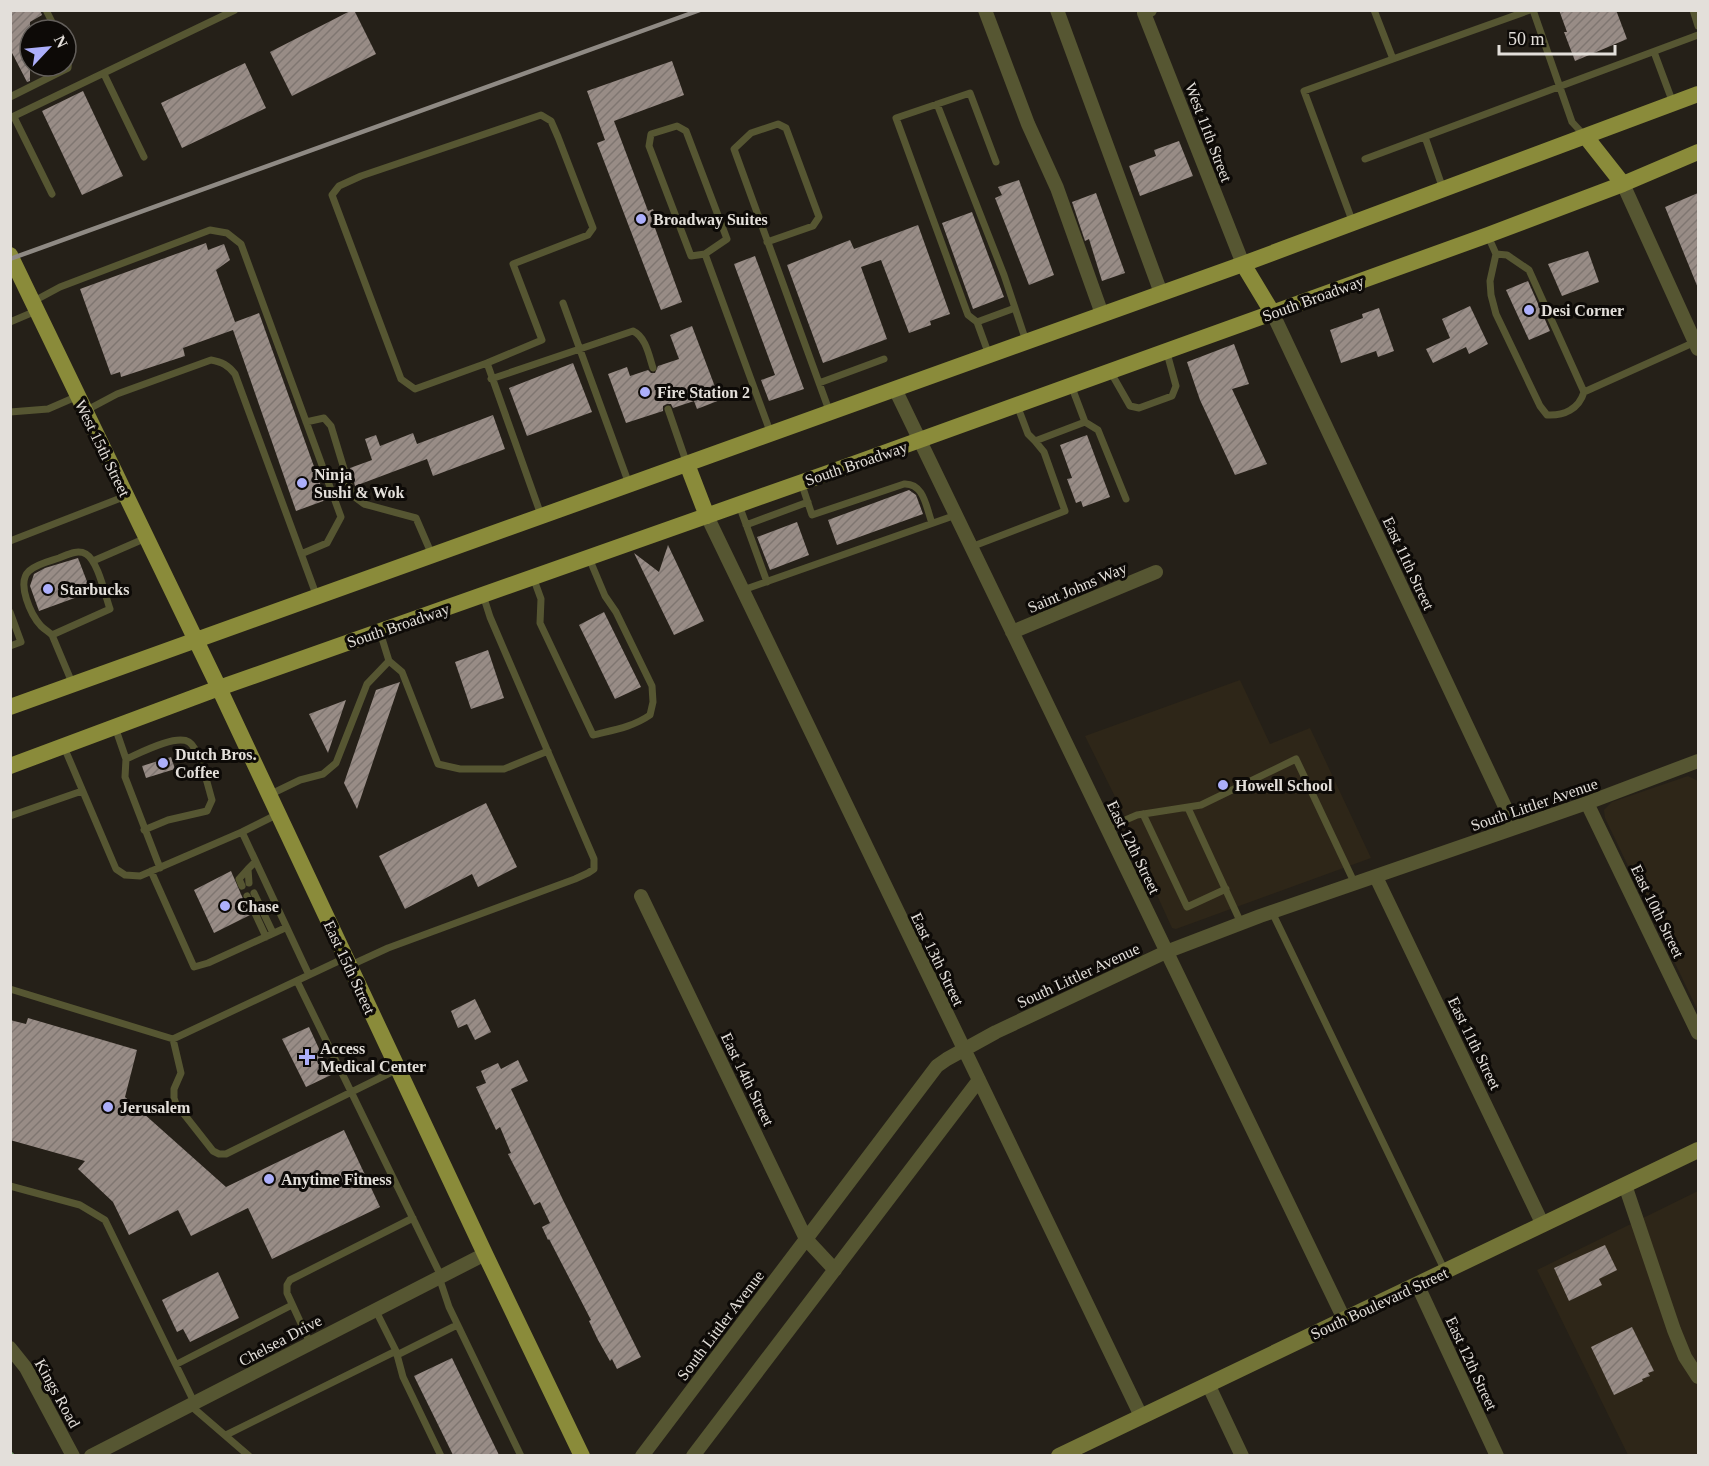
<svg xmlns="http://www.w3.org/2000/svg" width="1709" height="1466" font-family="'Times New Roman',serif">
<defs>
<pattern id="building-hatch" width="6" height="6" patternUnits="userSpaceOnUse" patternTransform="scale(1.5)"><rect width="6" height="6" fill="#988c86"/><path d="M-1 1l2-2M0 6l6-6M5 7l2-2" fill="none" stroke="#7f7671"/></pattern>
</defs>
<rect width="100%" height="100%" fill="#252018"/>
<path fill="#2e2618" d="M1240 680 1270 744 1310 728 1371 858 1176 929 1172 928 1126 827 1129 825 1085 736Z
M1688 776 1698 781V1011L1605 818 1604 810 1612 802Z
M1698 1191V1455H1628L1537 1270Z"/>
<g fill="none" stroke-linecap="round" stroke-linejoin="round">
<path stroke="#6e9764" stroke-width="4.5" d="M10 1453 13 1456"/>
</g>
<path fill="url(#building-hatch)" d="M10 10H40L42 15 30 22V81L27 82 10 49Z
M352 10H354L376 54 292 96 270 52Z
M1559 10H1616L1627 39 1575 61 1564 32H1567Z
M672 61 684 95 614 121 648 211 653 209 659 226 655 228 682 302 661 310 597 143 605 140 587 91Z
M245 63 266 108 182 148 161 103Z
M83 91 123 176 82 195 42 111Z
M1179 141 1193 176 1140 196 1129 166 1156 156 1154 150Z
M1019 180 1054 275 1029 285 995 198 1002 195 998 187Z
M1096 193 1125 273 1102 281 1089 239 1085 241 1072 202Z
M1698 193V288L1665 207Z
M972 212 1004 297 973 309 942 223Z
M918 225 950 314 930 321 931 325 909 333 881 260 861 267 887 339 823 363 787 265 850 240 854 249Z
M206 243 208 250 224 244 230 260 216 270 235 322 259 313 326 500 296 511 233 330 183 348 185 356 121 377 120 372 111 375 80 289Z
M1588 251 1599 282 1562 296 1548 264Z
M755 256 804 389 769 401 761 380 775 375 734 264Z
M1528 281 1550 331 1529 340 1506 290Z
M1470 306 1488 344 1469 354 1466 347 1433 363 1426 349 1450 338 1442 319Z
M1379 308 1394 351 1378 357 1376 351 1341 363 1330 330 1363 318 1362 314Z
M692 326 720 400 697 409 694 401 673 408 671 404H667L663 406V411L626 423 608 374 627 367 630 376 648 370 651 373H655L658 366 679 359 670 335Z
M1234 344 1249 384 1232 389 1267 464 1235 475 1200 400 1187 362Z
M573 363 592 412 527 436 509 388Z
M493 415 505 449 433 476 427 459 355 486 350 468 372 460 365 439 376 435 380 446 413 433 417 444Z
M1087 435 1110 497 1083 507 1081 501 1076 503 1067 479 1072 478 1060 445Z
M909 490 916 495 923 514 837 545 828 520Z
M797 522 809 555 770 570 757 537Z
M668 545 704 621 674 635 634 553 659 572Z
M78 558 91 592 39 611 30 586 34 574 45 568Z
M604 612 641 687 615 699 579 625Z
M488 650 504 698 471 709 455 662Z
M400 682 357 809 344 783 376 690Z
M346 700 328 753 309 714Z
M171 757 175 769 146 778 142 766Z
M486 803 517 867 478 887 472 874 405 909 379 856Z
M231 871 250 915 214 933 194 890Z
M475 999 491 1032 475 1040 467 1024 458 1028 451 1011Z
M28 1018 137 1050 125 1097 226 1187 344 1130 380 1207 272 1259 248 1208 191 1236 178 1210 129 1235 113 1202 78 1169 85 1161 10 1140V1020L26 1024Z
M309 1027 331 1075 306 1087 282 1039Z
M518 1060 528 1081 511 1089 563 1200 641 1357 617 1369 612 1359 610 1361 598 1340 589 1321 591 1320 549 1239 548 1240 542 1227 550 1223 540 1202 534 1205 508 1154 511 1153 500 1127 496 1130 476 1087 486 1083 481 1071 498 1063 501 1069Z
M1605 1245 1617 1270 1599 1279 1602 1285 1569 1301 1554 1268Z
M218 1272 239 1318 190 1342 183 1329 177 1332 162 1300Z
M1632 1327 1654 1371 1648 1373 1650 1376 1642 1379 1643 1381 1614 1395 1591 1347Z
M452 1358 476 1408 499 1455H453L414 1376Z"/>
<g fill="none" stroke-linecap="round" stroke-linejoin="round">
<path stroke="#565632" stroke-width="7" d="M46 10 56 30
M1533 10 1572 122 1584 135
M1693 10 1698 26
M1654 52 1673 103
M1393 59 1530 10
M104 74 144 157
M10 97 68 68 69 57 66 51
M937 104 1004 275 1026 341
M14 117 52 194
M10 118 235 10
M1425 137 1443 189
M1365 159 1698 35
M1353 223 1304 91 1393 59 1374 10
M1488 236 1496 254 1490 281 1491 295 1496 314 1540 406 1547 415C1564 416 1579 409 1584 392L1529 270 1507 255 1496 254
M767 242 813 226 819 217 786 128 778 124 751 133 734 149 830 413
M705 254 727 239 686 131 677 126 651 134 649 146 691 256 705 254 771 434
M34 301 60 287 210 230 227 233 241 244 341 517 327 543 301 554
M563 303 629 484
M10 322 36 311
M977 322 968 315 896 118 970 93 996 162
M989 355 977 322 1015 308
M487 363 415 389 401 379 332 195 339 186 361 176 541 115 551 121 558 137 593 228 588 235 513 264 542 340 487 363 541 515
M1110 371 1130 406 1139 408 1172 396 1176 386 1167 353
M491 379 633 331C646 337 649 356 653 368
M819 383 884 359
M1584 392 1695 342
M1017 405 1028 434 1035 441 1085 422 1071 385
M668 409 687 464
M85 411 117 394 211 360C222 362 228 365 235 374L317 597
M10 412 48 409 78 396
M306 422 324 418 331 426 352 495 364 504 416 518 432 555
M1085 422 1098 430 1126 499
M801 482 812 515 904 484C924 483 926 507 932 523
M739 505 767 582
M746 525 808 502
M10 541 126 496
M971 547 1065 511 1044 452 1035 441
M93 561 146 538
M533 577 541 599 540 623 593 735C613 730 633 727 650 715L653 702 652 686 616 612 605 596 589 558
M743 590 956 515
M10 612 21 642 10 646
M380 632 389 661 402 672 438 764 460 769H504L548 751
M52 635C49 632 44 629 41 626 31 615 16 583 29 571 36 564 50 561 59 558 67 555 77 549 86 554 98 561 105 595 110 609L52 635 73 685
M115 727 126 759 125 777 160 868
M64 747 116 869 125 875 140 876 242 832 278 814
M126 759C140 753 176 734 189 742 200 749 208 787 212 800L207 811 168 820 144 830
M269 795 300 780 323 774 336 763 367 684 389 661
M1188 808 1241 923
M1143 814 1187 907 1226 889
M10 816 82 791
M1107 828 1137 815 1201 805 1296 759 1355 884
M242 832 309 975
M151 871 194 967 208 963 285 928
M249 883 248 869 255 862
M242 886 239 879 248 869
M254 893 273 933
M247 896 266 937
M1272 912 1445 1271
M351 965 388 948 575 879 588 873 594 869V859L490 617 483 595
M297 981 441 1276
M10 989 173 1039 345 958
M173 1039 181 1073 174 1089V1098L176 1104 213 1151 219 1154H226L398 1069
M10 1186 80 1205 105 1220 195 1404
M439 1277 449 1307 521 1456
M375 1309 396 1351 403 1377 441 1456
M310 1343 287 1293V1285L290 1280 413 1218
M397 1355 457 1325
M177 1364 292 1305
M191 1406 249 1456
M226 1435 396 1351"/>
<path stroke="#565632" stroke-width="14" d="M985 10 1028 124 1057 188 1102 314
M1057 10 1161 293
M1150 10 1144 13 1243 264
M1623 184 1698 349
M1272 312 1515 828
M895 389 1344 1319
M707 516 1141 1416
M1012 632 1156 572
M1587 803 1698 1033
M1376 877 1543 1225
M641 896 806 1239 835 1270
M1625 1185 1674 1330 1685 1357 1698 1377
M1417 1284 1497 1456
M10 1348 26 1368 73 1456
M1208 1384 1242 1456
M91 1456 485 1254
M642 1456 937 1066 947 1059 996 1032 1166 952 1260 916 1587 803 1698 761
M693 1456 979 1080"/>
<path stroke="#737437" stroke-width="16" d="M1059 1456 1698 1150"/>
<path stroke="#8a8b3a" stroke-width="16" d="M1586 137 1623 184
M10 255 219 688 485 1254 582 1456
M1243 264 1272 312
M687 464 707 516
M10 707 1243 264 1698 94
M10 766 219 688 845 467 1488 235 1623 184 1698 152"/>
<path stroke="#8f8a84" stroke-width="4.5" d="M10 259 700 10"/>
</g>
<g fill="#acaffb" stroke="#0d0a07" stroke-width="2">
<circle cx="641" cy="219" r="6"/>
<circle cx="1529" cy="310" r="6"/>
<circle cx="645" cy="392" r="6"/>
<circle cx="302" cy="483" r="6"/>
<circle cx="48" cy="589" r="6"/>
<circle cx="163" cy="763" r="6"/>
<circle cx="1223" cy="785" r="6"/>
<circle cx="225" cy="906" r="6"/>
<path d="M304 1048h6v6h6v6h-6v6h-6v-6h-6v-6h6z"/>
<circle cx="108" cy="1107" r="6"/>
<circle cx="269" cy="1179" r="6"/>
</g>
<g text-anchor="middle" stroke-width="6" stroke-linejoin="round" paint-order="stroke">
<g font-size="16" fill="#e3dfda" stroke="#0d0a07">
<text transform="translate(1209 132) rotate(69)" y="6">West 11th Street</text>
<text transform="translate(1313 298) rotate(-20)" y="6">South Broadway</text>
<text transform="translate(103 448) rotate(64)" y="6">West 15th Street</text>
<text transform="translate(856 463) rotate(-19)" y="6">South Broadway</text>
<text transform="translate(1409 563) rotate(65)" y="6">East 11th Street</text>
<text transform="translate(1077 587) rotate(-23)" y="6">Saint Johns Way</text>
<text transform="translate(398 625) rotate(-19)" y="6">South Broadway</text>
<text transform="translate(1534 804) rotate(-19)" y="6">South Littler Avenue</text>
<text transform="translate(1134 847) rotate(64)" y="6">East 12th Street</text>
<text transform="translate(1658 911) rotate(64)" y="6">East 10th Street</text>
<text transform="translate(938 959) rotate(64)" y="6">East 13th Street</text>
<text transform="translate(350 967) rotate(65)" y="6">East 15th Street</text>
<text transform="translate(1078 975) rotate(-25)" y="6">South Littler Avenue</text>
<text transform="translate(1475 1043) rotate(64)" y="6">East 11th Street</text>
<text transform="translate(748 1079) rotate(64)" y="6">East 14th Street</text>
<text transform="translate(1379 1303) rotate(-25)" y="6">South Boulevard Street</text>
<text transform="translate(720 1325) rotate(-53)" y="6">South Littler Avenue</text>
<text transform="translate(280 1340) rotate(-28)" y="6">Chelsea Drive</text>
<text transform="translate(1472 1363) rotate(65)" y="6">East 12th Street</text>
<text transform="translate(58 1393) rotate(61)" y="6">Kings Road</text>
</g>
<g font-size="16" font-weight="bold" fill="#e3dfda" stroke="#0d0a07" text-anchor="start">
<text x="653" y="225">Broadway Suites</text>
<text x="1541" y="316">Desi Corner</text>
<text x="657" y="398">Fire Station 2</text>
<text x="314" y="480">Ninja<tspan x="314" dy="18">Sushi &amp; Wok</tspan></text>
<text x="60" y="595">Starbucks</text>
<text x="175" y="760">Dutch Bros.<tspan x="175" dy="18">Coffee</tspan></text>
<text x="1235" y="791">Howell School</text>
<text x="237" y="912">Chase</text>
<text x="320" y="1054">Access<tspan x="320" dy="18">Medical Center</tspan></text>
<text x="120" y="1113">Jerusalem</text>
<text x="281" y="1185">Anytime Fitness</text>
</g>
</g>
<rect width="1709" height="1466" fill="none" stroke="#e3dfda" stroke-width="24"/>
<g transform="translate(48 48) rotate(64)"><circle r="28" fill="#0d0a07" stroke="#635f5b" stroke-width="1.5"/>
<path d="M0-4.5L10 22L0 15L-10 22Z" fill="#acaffb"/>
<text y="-9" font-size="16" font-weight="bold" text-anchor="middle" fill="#e3dfda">N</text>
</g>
<path d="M1499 45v9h116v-9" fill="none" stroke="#e3dfda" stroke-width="3"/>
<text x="1508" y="45" font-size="18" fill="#e3dfda" stroke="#0d0a07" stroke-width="4.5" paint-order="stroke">50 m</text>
</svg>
